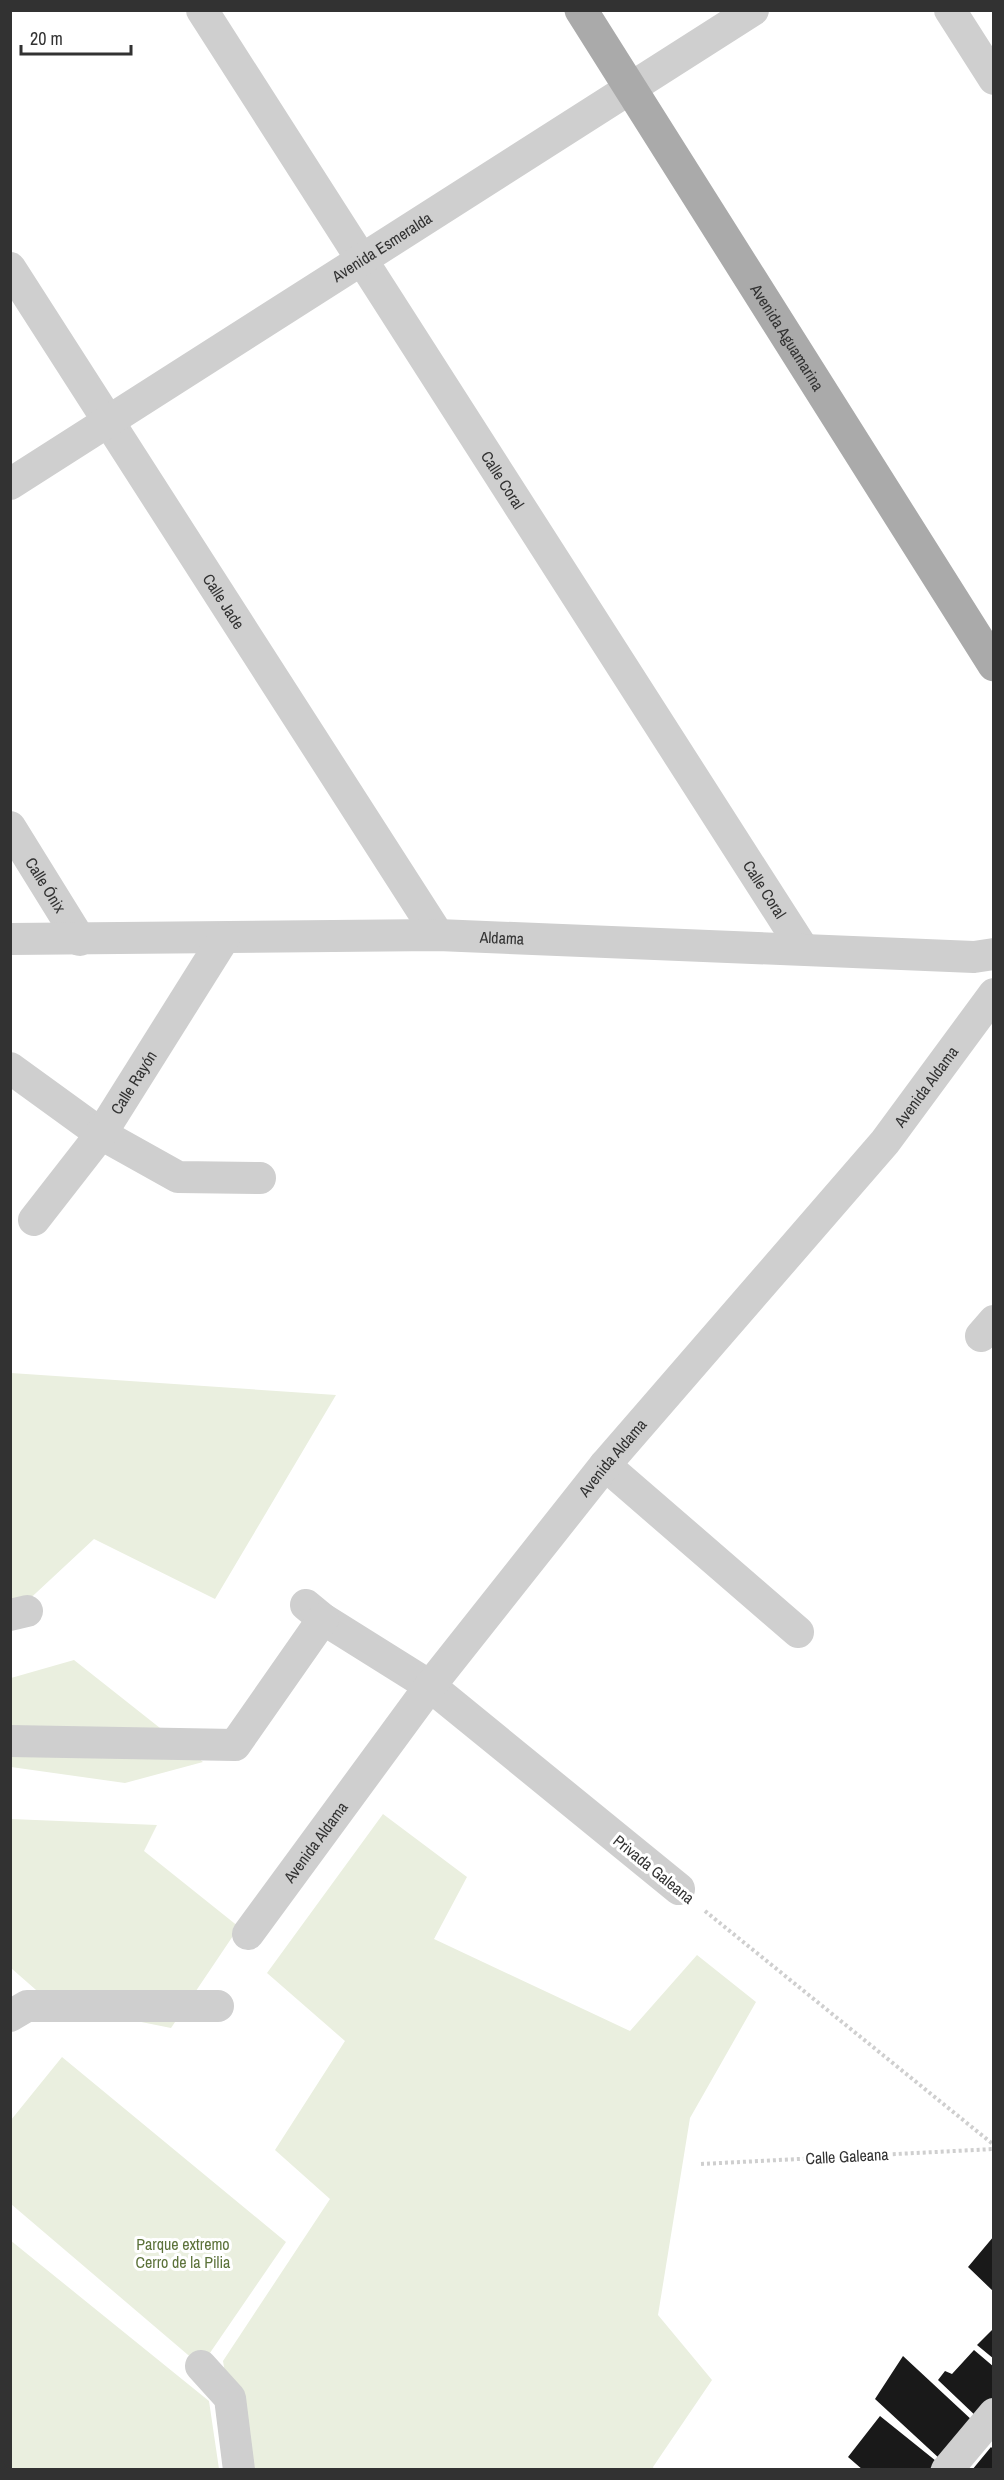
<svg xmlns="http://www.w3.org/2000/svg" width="1004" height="2480" font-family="'Archivo Narrow',sans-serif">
<rect width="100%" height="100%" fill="#fff"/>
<path fill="#eaefdf" d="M11 1373 336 1395 215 1599 94 1539 22 1606 11 1609Z
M74 1660 203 1762 125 1783 11 1767V1678Z
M383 1814 467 1877 434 1939 630 2031 697 1955 756 2002 690 2118 658 2315 712 2380 653 2467 654 2469H241L223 2361 330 2199 275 2150 345 2041 267 1973Z
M11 1819 157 1825 144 1851 239 1927 171 2028 52 2004 11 1968Z
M62 2057 286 2242 201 2366 11 2204V2120Z
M10 2240 209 2401 219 2469H11Z"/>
<path fill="#191919" d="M994 2236V2292L968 2267Z
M994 2328V2359L977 2345Z
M974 2350 994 2367V2403L979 2419 938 2380 945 2371 952 2374Z
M903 2356 974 2422 940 2459 875 2399Z
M880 2416 936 2461 929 2470H863L848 2457Z
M991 2447 994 2450V2470H972Z"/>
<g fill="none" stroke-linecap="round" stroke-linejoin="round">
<path stroke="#cfcfcf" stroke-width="4" stroke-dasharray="3 3" stroke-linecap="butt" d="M705 1911 994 2145
M701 2164 994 2149"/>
<g stroke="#cfcfcf" stroke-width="32">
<path id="s1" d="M202 10 803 949"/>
<path d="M950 10 994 79"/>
<path id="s2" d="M10 268 438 935"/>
<path id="s3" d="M10 484 753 10"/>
<path id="s4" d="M10 827 80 940"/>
<path id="s5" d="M10 939 438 935 974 957 994 954"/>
<path d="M10 1068 101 1134 178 1177 260 1178"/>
<path id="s6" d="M34 1220 101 1134 224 938"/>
<path d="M981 1336 994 1321"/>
<path d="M605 1465 798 1632"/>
<path d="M306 1605 323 1619 430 1686 679 1889"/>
<path d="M10 1615 27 1611"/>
<path d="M10 1741 235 1745 323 1619"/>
<path id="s7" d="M248 1934 430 1686 605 1465 885 1142 994 994"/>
<path d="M10 2016 27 2006H218"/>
<path d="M201 2366 230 2398 239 2470"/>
<path d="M947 2470 994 2414"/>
</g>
<path stroke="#aaa" stroke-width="33" id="s8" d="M581 10 994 665"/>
</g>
<g text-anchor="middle" stroke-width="6" stroke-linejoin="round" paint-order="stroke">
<g font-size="16" fill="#323232" stroke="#fff">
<text dy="6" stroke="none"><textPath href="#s3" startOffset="441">Avenida Esmeralda</textPath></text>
<text dy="6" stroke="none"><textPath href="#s8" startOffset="387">Avenida Aguamarina</textPath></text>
<text dy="6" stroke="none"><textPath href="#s1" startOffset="558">Calle Coral</textPath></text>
<text dy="6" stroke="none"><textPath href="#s2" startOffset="396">Calle Jade</textPath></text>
<text dy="6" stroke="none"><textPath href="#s4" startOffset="68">Calle Ónix</textPath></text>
<text dy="6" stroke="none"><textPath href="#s1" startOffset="1044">Calle Coral</textPath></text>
<text dy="6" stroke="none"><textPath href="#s5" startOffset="492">Aldama</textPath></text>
<text dy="6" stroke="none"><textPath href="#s6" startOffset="170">Calle Rayón</textPath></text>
<text dy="6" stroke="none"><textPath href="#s7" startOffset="1086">Avenida Aldama</textPath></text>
<text dy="6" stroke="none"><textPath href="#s7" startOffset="600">Avenida Aldama</textPath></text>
<text dy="6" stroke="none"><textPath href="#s7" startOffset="114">Avenida Aldama</textPath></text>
<text transform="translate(654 1869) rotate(39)" y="6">Privada Galeana</text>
<text transform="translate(847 2156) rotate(-3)" y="6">Calle Galeana</text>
</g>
<g font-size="16" fill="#5c723a" stroke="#fff">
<text x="183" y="2250">Parque extremo<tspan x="183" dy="18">Cerro de la Pilia</tspan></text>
</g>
</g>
<rect width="1004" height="2480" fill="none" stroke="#323232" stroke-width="24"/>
<path d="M21 45v9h110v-9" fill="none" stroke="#323232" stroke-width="3"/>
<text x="30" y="45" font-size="18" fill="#323232" stroke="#ffffff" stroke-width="4.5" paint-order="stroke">20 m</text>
</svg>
